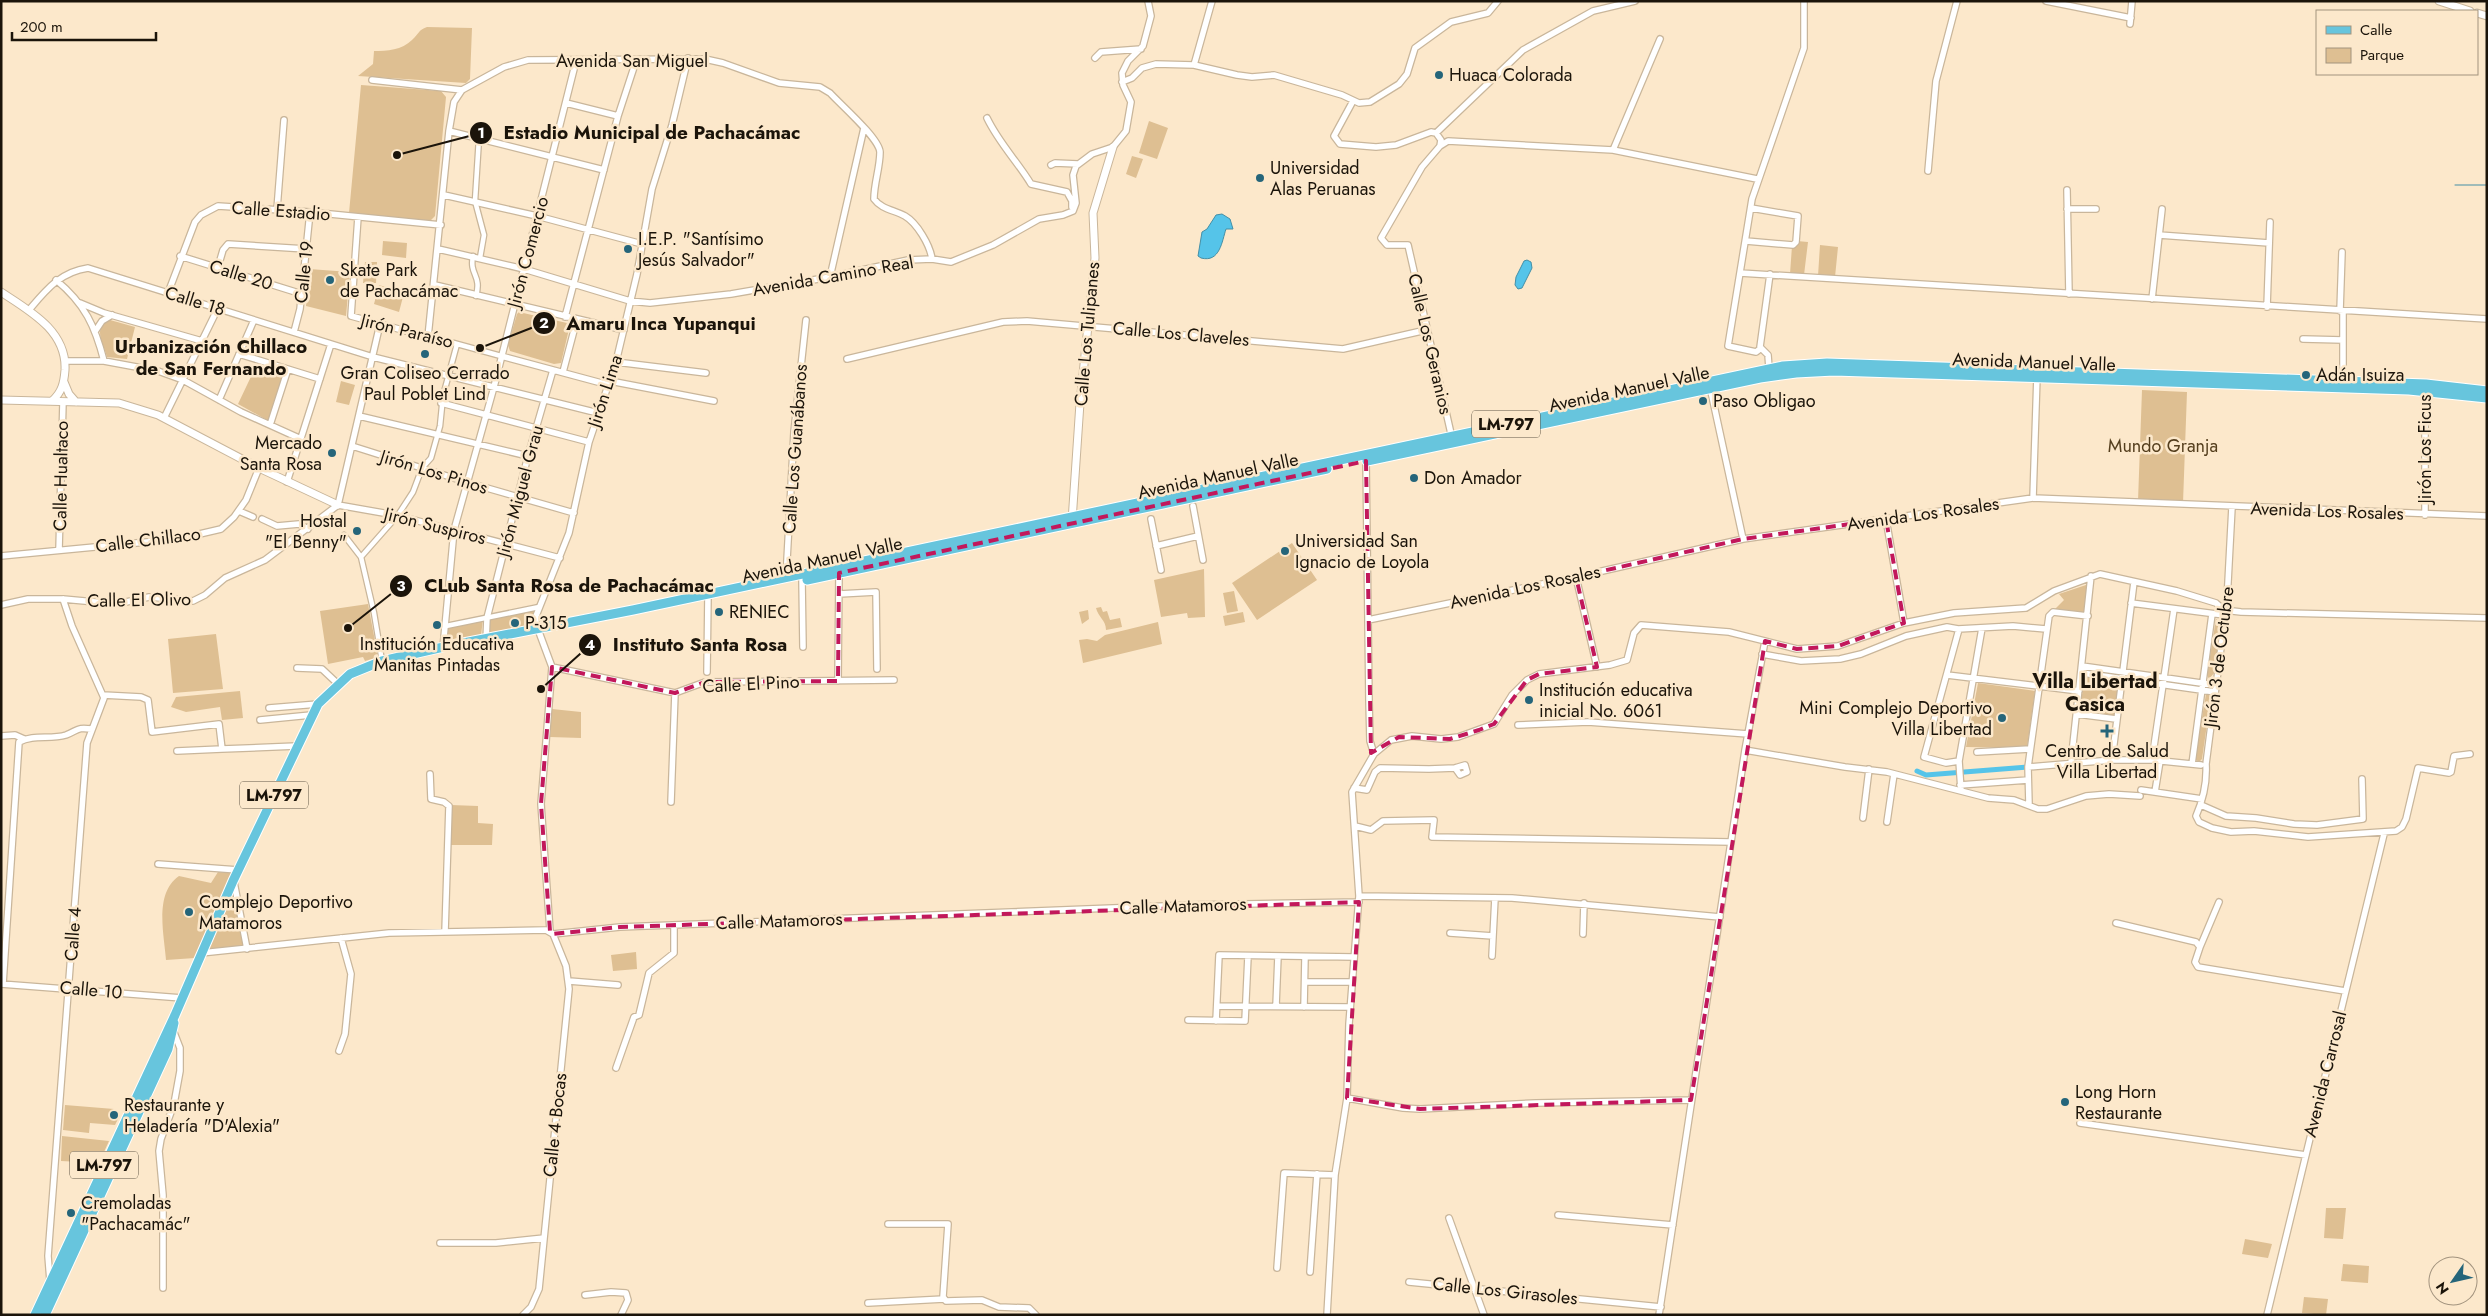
<svg xmlns="http://www.w3.org/2000/svg" width="2488" height="1316" font-family="Jost,sans-serif">
<rect width="100%" height="100%" fill="#fce8cb"/>
<path fill="#debf92" d="M427 27 472 28 470 79 466 83 358 76 373 64 374 51C387 51 402 50 412 40 419 34 418 30 427 27Z
M361 85 441 91 446 97 435 216 430 221 349 213Z
M1149 121 1168 128 1157 159 1139 153Z
M1132 156 1143 159 1136 178 1126 174Z
M383 241 407 243 406 258 382 255Z
M1797 241 1808 242 1804 275 1790 274 1792 246Z
M1820 245 1838 247 1835 277 1818 276Z
M365 262H377L376 283H363Z
M309 269 350 272 346 316 306 306Z
M379 285 404 293 399 312 374 304Z
M519 312 567 323 569 329 561 363 554 364 510 351 508 345 517 314Z
M110 320 135 327 127 359 107 357C103 342 92 328 110 320Z
M257 364 284 373 270 419 267 420 238 404Z
M341 381 355 385 349 405 336 402Z
M2142 390 2187 392 2183 503 2138 501Z
M1292 543 1317 580 1257 620 1232 583Z
M1204 569 1205 617 1188 618 1187 613 1161 617 1154 580Z
M2086 585 2089 588 2084 614 2055 609 2064 600 2059 594Z
M1234 591 1238 611 1227 613 1223 593Z
M368 604 378 657 365 661 363 657 328 664 320 611Z
M1101 607 1103 612 1107 611 1110 620 1120 618 1122 627 1106 630C1106 620 1098 617 1096 608Z
M536 608 533 613 532 627 492 634 488 631 490 617Z
M1088 610 1089 619 1082 624 1079 612Z
M1243 612 1245 622 1225 626 1223 616Z
M483 618 481 636 446 643 447 626Z
M2216 619 2221 622 2215 672 2209 679 2207 675Z
M1158 622 1162 644 1083 663 1079 640 1087 639 1097 641 1105 635Z
M216 634 223 689 173 693 168 639Z
M2084 677 2119 682 2114 717 2080 713Z
M1978 683 2035 691 2027 748 1966 747Z
M240 691 243 718 222 720 220 707 186 712 171 707 176 697Z
M2206 694 2211 696 2202 759 2199 762 2195 759Z
M552 709 581 712V738L550 737Z
M451 805 478 806V823L493 824 492 845H449Z
M218 872 234 873 195 958 166 960C164 934 154 893 179 876L211 883Z
M233 889 245 948 204 951Z
M636 952 637 969 613 971 611 955Z
M65 1105 114 1109 111 1114 120 1115 115 1125 90 1123 89 1133 63 1130Z
M62 1136 109 1141 99 1163 61 1161Z
M2326 1208H2346L2343 1239 2324 1238Z
M2245 1239 2272 1244 2268 1258 2242 1254Z
M2343 1264 2369 1266 2368 1283 2341 1281Z
M2304 1297 2328 1299 2326 1315 2302 1313Z"/>
<path fill="#55c4e9" stroke="#448fa6" d="M1222 214 1230 219 1233 229H1226C1222 241 1220 263 1201 258L1198 256 1202 232 1207 229 1216 215Z
M1527 260 1531 262 1532 268 1522 288 1518 289 1515 285 1516 277 1524 261Z"/>
<g fill="none" stroke-linecap="round" stroke-linejoin="round">
<path stroke="#448fa6" stroke-width="1" d="M2455 185H2487"/>
<path stroke="#55c4e9" stroke-width="5" d="M1917 771 1926 775 2028 767"/>
<g stroke="#c9b69b" stroke-width="7">
<path id="pedestrian" d="M479 138 475 201 484 235 480 258
M473 256C469 275 482 275 476 296
M428 336 501 356
M344 535 361 557 374 613 382 661
M361 557 398 515 413 492 422 468 431 458 440 426 443 396 457 344
M446 626 539 607"/>
</g>
<g stroke="#c9b69b" stroke-width="8">
<path id="minor" d="M2046 1 2131 18
M2130 24 2132 1
M1095 58 1101 52 1141 49
M1194 65 1212 1
M372 80 462 90
M1122 82 1132 78 1142 68 1156 64 1194 65 1237 75 1252 77 1274 75 1342 95 1359 103 1370 102 1399 84 1407 74 1415 48 1451 22 1488 13 1498 1
M1353 101 1334 136 1340 144 1376 147 1396 145 1431 132 1436 133 1441 140 1440 146 1422 167 1381 238 1387 245H1408L1452 438
M566 103 618 116
M987 118C999 143 1017 161 1031 184L1067 192 1072 201V207
M449 131 604 170
M1436 133 1523 50 1593 11 1635 1
M1440 146 1448 141 1613 150 1757 179
M1613 150 1660 39
M1051 165 1055 163 1078 164
M1928 171 1936 81 1957 1
M2067 190 2069 294
M444 195 537 216 642 244
M277 209 284 120
M2067 209H2096
M358 217 351 316 428 337 449 131 454 102 462 90 504 67 528 60 705 59 723 63 779 83 820 87 830 93C841 105 879 138 880 152 880 168 874 183 874 199 881 209 894 210 905 216 917 223 930 245 932 259
M2159 235 2269 243
M1746 241 1793 245 1796 242 1798 216 1751 208
M438 249 524 269 630 301 650 303 731 294 830 277 908 260 932 259 951 262 993 245 1039 219 1063 215 1073 211 1076 203 1073 175 1076 166 1092 154 1113 147 1126 131 1131 102 1123 85 1122 73 1128 61 1143 46 1151 16 1148 1
M180 256 302 294
M218 267 223 250 228 244 306 249
M1740 273 2487 319
M830 277 864 128
M56 280C85 304 95 326 104 361
M435 285 624 330
M168 293 195 222 201 215 218 206 310 212 441 225
M2152 299 2162 209
M80 303 104 313 202 341
M2267 307 2270 222
M29 310C46 290 60 272 88 268L373 357 598 413
M2340 311 2342 252
M2343 311V381
M565 317 618 116 636 61
M96 330 102 321 112 315
M294 332 300 309 310 212
M2303 339 2343 340
M1760 349 1756 352 1728 346 1752 199 1804 48V1
M239 354 320 379
M501 356 609 385
M847 359 1003 322 1027 321 1343 349 1426 330
M65 361H104L158 371 183 380 241 412 301 439
M616 362 706 373
M1769 368 1768 355 1760 347 1770 274
M563 372 577 319
M610 381 714 401
M1710 387 1743 539
M219 400 254 320
M441 403 589 442
M359 416 528 456
M164 418 218 308
M270 425 288 369
M352 446 466 482 574 513
M1366 459 1369 701 1370 741 1374 754
M287 482 331 344
M2033 498 2037 376
M338 505 395 515 560 558
M338 505 380 324
M1193 506 1203 560
M2232 507 2227 601 2206 764C2207 781 2203 800 2196 816L2199 822 2212 828 2231 832 2254 831 2308 837 2396 831 2402 827 2406 819 2418 768 2449 773 2451 772 2454 756 2470 754
M239 511 253 517
M2425 515V390
M262 519 277 526 299 524 308 529
M1151 519 1161 570
M1886 519 1904 623
M1156 546 1198 536
M59 550 63 402
M1 556 178 539 221 529 234 517 246 500 259 468
M1576 577 1597 667
M786 578 794 432 806 320
M802 580 803 647
M839 594 876 592 877 669
M2131 603 2224 615
M1 605 28 599H63L117 604 149 597 193 601 205 595 225 578 265 560 338 505
M1368 620 1576 577 1743 539 2033 498 2487 516
M486 641 487 618 528 456 553 370
M443 648 454 530 494 387 576 61
M1762 654 1801 661 1840 659 1861 654 1906 636 1947 627 1958 629 2013 626 2046 629
M2082 666 2215 685
M552 667 675 693 705 682 894 680
M297 668 322 669 338 684
M707 672 708 594
M2082 673 2215 692
M1947 675 2079 691
M838 681 839 573
M103 695 141 697 148 700 152 732 219 724 222 749 297 746
M269 708 318 704
M2077 714 2116 719
M260 720 311 715
M1518 725 1588 722 1748 734
M1 736 15 735 24 739
M1745 750 1845 767 1887 772 1988 798 2014 800 2038 809H2047L2086 796 2109 794 2140 796
M177 751 222 749
M1977 752 2030 749
M2112 760 2134 582
M2152 760 2174 609
M1959 761 1946 763 1924 757 1959 629
M2071 763 2091 576
M2192 764 2212 614
M2028 767 2112 760H2152L2201 765
M430 774 431 799 444 802 449 806 445 932
M1960 785 2028 780
M1354 788 1367 790 1375 772 1380 768 1429 769 1455 768 1465 765 1467 772 1460 775 1455 768
M1961 790 1959 761 1982 628
M2141 790 2202 799
M2155 792 2160 761
M671 802 675 693
M2029 804 2028 767 2049 616 2053 612 2088 616
M2201 805 2226 816 2256 818 2294 824 2317 825 2363 819 2362 779
M1863 818 1869 769
M1887 822 1894 774
M1355 826 1371 830 1383 821 1434 820 1432 837 1731 842
M158 864 238 870
M234 882 247 949
M1359 896 1512 898 1720 917
M2116 923 2196 942 2200 947 2195 962 2198 967 2345 991
M550 931 541 804 552 667 536 624V616L569 533 589 442 616 362 637 274 652 189 672 125 688 58
M1450 933 1493 936
M1583 934 1584 903
M2200 947 2219 902
M201 953 389 933 546 930 553 934 620 927 1190 905 1359 902
M1492 956 1495 898
M569 981 618 985
M1305 982H1352
M1 984 182 998
M3 984 19 742C34 734 50 740 66 735 79 730 76 727 92 729
M1217 1006 1350 1007
M1276 1006 1278 956
M1304 1007 1305 957
M1188 1020 1245 1021 1248 956
M1216 1021 1219 955 1354 957
M339 1051 345 1034 351 974 341 938
M616 1068 634 1017 639 1015 649 973 674 953V925
M1347 1098 1403 1108 1420 1109 1536 1103 1691 1100
M2080 1123 2306 1155
M1558 1215 1673 1225
M1449 1218 1484 1315
M888 1224H948L943 1297 946 1301 982 1300 999 1307 1029 1308 1036 1315
M440 1243H496L544 1238
M1277 1268 1284 1173 1335 1175
M1310 1272 1317 1174
M50 1281 48 1256 87 743 104 698 72 626 63 599
M1409 1282 1661 1307
M163 1288V1195L159 1151 161 1139 174 1104 180 1071V1048L173 1030
M585 1295 611 1292 626 1293 628 1300 621 1315
M868 1303 944 1299
M523 1315 531 1307 539 1289 569 989 566 966 553 934
M1327 1315 1335 1175 1347 1098 1349 1024 1359 896 1352 792 1374 754 1391 740 1412 736 1441 739 1458 737 1494 724 1512 695 1527 680 1539 674 1610 665 1627 660 1634 633 1641 625 1729 632 1797 649 1838 646 1904 623 1954 613 2026 608 2054 591 2100 574 2177 591 2216 603 2224 610 2241 612 2487 618
M1659 1315 1745 750 1765 641
M2267 1315 2384 834"/>
</g>
<g stroke="#c9b69b" stroke-width="9">
<path id="tertiary" d="M2439 1 2470 11
M2477 13 2487 16
M1 292C30 311 67 331 65 370 64 383 62 392 52 401
M64 382 69 394 76 402
M1 400 119 403 158 415 259 468 338 505
M1072 521 1080 403 1095 258 1093 213 1113 147"/>
</g>
<g stroke="#fff" stroke-width="11">
<path id="primary" d="M1367 461 1760 378 1796 373 1834 371 2409 390 2487 398
M807 580 1327 469
M35 1315 175 1015 233 881 318 704 350 674 382 661 448 646 633 610 1783 366 1827 363 2426 384 2487 391
M45 1315 168 1049 174 1023"/>
</g>
<use href="#pedestrian" stroke="#fff" stroke-width="4.5"/>
<use href="#minor" stroke="#fff" stroke-width="5.5"/>
<use href="#tertiary" stroke="#fff" stroke-width="7"/>
<use href="#primary" stroke="#67c5dd" stroke-width="9"/>
</g>
<path fill="none" stroke="#c2185b" stroke-width="4" stroke-dasharray="10 6" stroke-linejoin="round" d="M1366 461 1371 753 1399 737 1450 739 1479 730 1494 724 1527 680 1539 674 1597 667 1576 577 1743 539 1886 519 1904 623 1838 646 1797 649 1765 641 1691 1100 1420 1109 1347 1098 1359 902 620 927 553 934 550 931 541 804 552 667 675 693 705 682 838 681 839 573Z"/>
<g fill="#25657a" stroke="#fce8cb" stroke-width="2">
<circle cx="1439" cy="75" r="5"/>
<circle cx="1260" cy="178" r="5"/>
<circle cx="628" cy="249" r="5"/>
<circle cx="330" cy="280" r="5"/>
<circle cx="425" cy="354" r="5"/>
<circle cx="2306" cy="375" r="5"/>
<circle cx="1703" cy="401" r="5"/>
<circle cx="332" cy="453" r="5"/>
<circle cx="1414" cy="478" r="5"/>
<circle cx="357" cy="531" r="5"/>
<circle cx="1285" cy="551" r="5"/>
<circle cx="719" cy="612" r="5"/>
<circle cx="515" cy="623" r="5"/>
<circle cx="437" cy="625" r="5"/>
<circle cx="1529" cy="700" r="5"/>
<circle cx="2002" cy="718" r="5"/>
<path d="M2104.5 723.5h5v5h5v5h-5v5h-5v-5h-5v-5h5z"/>
<circle cx="189" cy="912" r="5"/>
<circle cx="2065" cy="1102" r="5"/>
<circle cx="114" cy="1115" r="5"/>
<circle cx="71" cy="1213" r="5"/>
</g>
<g text-anchor="middle" stroke-width="5" stroke-linejoin="round" paint-order="stroke">
<g fill="#fce8cb" stroke="#5e5444" stroke-width="1">
<rect x="1472" y="410.5" width="68" height="27" rx="4"/>
<rect x="240" y="781.5" width="68" height="27" rx="4"/>
<rect x="70" y="1151.5" width="68" height="27" rx="4"/>
</g>
<g font-size="16" font-weight="bold" fill="#1b140a">
<text x="1506" y="430">LM-797</text>
<text x="274" y="801">LM-797</text>
<text x="104" y="1171">LM-797</text>
</g>
<g font-size="18" fill="#1b140a" stroke="#fce8cb">
<text x="632" y="67">Avenida San Miguel</text>
<text transform="translate(281 211) rotate(4)" y="6">Calle Estadio</text>
<text transform="translate(528 252) rotate(-75)" y="6">Jirón Comercio</text>
<text transform="translate(304 272) rotate(-84)" y="6">Calle 19</text>
<text transform="translate(241 275) rotate(17)" y="6">Calle 20</text>
<text transform="translate(833 276) rotate(-10)" y="6">Avenida Camino Real</text>
<text transform="translate(195 301) rotate(17)" y="6">Calle 18</text>
<text transform="translate(407 331) rotate(14)" y="6">Jirón Paraíso</text>
<text transform="translate(1087 334) rotate(-85)" y="6">Calle Los Tulipanes</text>
<text transform="translate(1181 334) rotate(5)" y="6">Calle Los Claveles</text>
<text transform="translate(1430 344) rotate(77)" y="6">Calle Los Geranios</text>
<text transform="translate(2034 362) rotate(2)" y="6">Avenida Manuel Valle</text>
<text transform="translate(1629 389) rotate(-12)" y="6">Avenida Manuel Valle</text>
<text transform="translate(605 391) rotate(-72)" y="6">Jirón Lima</text>
<text transform="translate(795 449) rotate(-86)" y="6">Calle Los Guanábanos</text>
<text transform="translate(2425 449) rotate(-90)" y="6">Jirón Los Ficus</text>
<text transform="translate(434 472) rotate(17)" y="6">Jirón Los Pinos</text>
<text transform="translate(61 476) rotate(-89)" y="6">Calle Hualtaco</text>
<text transform="translate(1218 476) rotate(-12)" y="6">Avenida Manuel Valle</text>
<text transform="translate(520 491) rotate(-75)" y="6">Jirón Miguel Grau</text>
<text transform="translate(2327 511) rotate(2)" y="6">Avenida Los Rosales</text>
<text transform="translate(1923 514) rotate(-8)" y="6">Avenida Los Rosales</text>
<text transform="translate(435 526) rotate(14)" y="6">Jirón Suspiros</text>
<text transform="translate(148 540) rotate(-7)" y="6">Calle Chillaco</text>
<text transform="translate(822 560) rotate(-12)" y="6">Avenida Manuel Valle</text>
<text transform="translate(1525 587) rotate(-12)" y="6">Avenida Los Rosales</text>
<text transform="translate(139 600) rotate(-1)" y="6">Calle El Olivo</text>
<text transform="translate(2219 657) rotate(-83)" y="6">Jirón 3 de Octubre</text>
<text transform="translate(751 684) rotate(-3)" y="6">Calle El Pino</text>
<text transform="translate(1183 906) rotate(-2)" y="6">Calle Matamoros</text>
<text transform="translate(779 921) rotate(-2)" y="6">Calle Matamoros</text>
<text transform="translate(73 934) rotate(-86)" y="6">Calle 4</text>
<text transform="translate(91 990) rotate(5)" y="6">Calle 10</text>
<text transform="translate(2325 1074) rotate(-76)" y="6">Avenida Carrosal</text>
<text transform="translate(555 1125) rotate(-84)" y="6">Calle 4 Bocas</text>
<text transform="translate(1505 1291) rotate(6)" y="6">Calle Los Girasoles</text>
</g>
<g font-size="18" fill="#1b140a" stroke="#fce8cb" text-anchor="start">
<text x="1449" y="81">Huaca Colorada</text>
<text x="1270" y="174">Universidad<tspan x="1270" dy="21">Alas Peruanas</tspan></text>
<text x="638" y="245">I.E.P. "Santísimo<tspan x="638" dy="21">Jesús Salvador"</tspan></text>
<text x="340" y="276">Skate Park<tspan x="340" dy="21">de Pachacámac</tspan></text>
<text x="425" y="379" text-anchor="middle">Gran Coliseo Cerrado<tspan x="425" dy="21">Paul Poblet Lind</tspan></text>
<text x="2316" y="381">Adán Isuiza</text>
<text x="1713" y="407">Paso Obligao</text>
<text x="322" y="449" text-anchor="end">Mercado<tspan x="322" dy="21">Santa Rosa</tspan></text>
<text x="1424" y="484">Don Amador</text>
<text x="347" y="527" text-anchor="end">Hostal<tspan x="347" dy="21">"El Benny"</tspan></text>
<text x="1295" y="547">Universidad San<tspan x="1295" dy="21">Ignacio de Loyola</tspan></text>
<text x="729" y="618">RENIEC</text>
<text x="525" y="629">P-315</text>
<text x="437" y="650" text-anchor="middle">Institución Educativa<tspan x="437" dy="21">Manitas Pintadas</tspan></text>
<text x="1539" y="696">Institución educativa<tspan x="1539" dy="21">inicial No. 6061</tspan></text>
<text x="1992" y="714" text-anchor="end">Mini Complejo Deportivo<tspan x="1992" dy="21">Villa Libertad</tspan></text>
<text x="2107" y="757" text-anchor="middle">Centro de Salud<tspan x="2107" dy="21">Villa Libertad</tspan></text>
<text x="199" y="908">Complejo Deportivo<tspan x="199" dy="21">Matamoros</tspan></text>
<text x="2075" y="1098">Long Horn<tspan x="2075" dy="21">Restaurante</tspan></text>
<text x="124" y="1111">Restaurante y<tspan x="124" dy="21">Heladería "D'Alexia"</tspan></text>
<text x="81" y="1209">Cremoladas<tspan x="81" dy="21">"Pachacamác"</tspan></text>
</g>
<g font-size="18" fill="#543e1d" stroke="#fce8cb">
<text x="2163" y="452">Mundo Granja</text>
</g>
<g font-size="19" font-weight="bold" fill="#1b140a" stroke="#fce8cb">
<text x="211" y="353">Urbanización Chillaco<tspan x="211" dy="22">de San Fernando</tspan></text>
</g>
<g font-size="20" font-weight="bold" fill="#1b140a" stroke="#fce8cb">
<text x="2095" y="688">Villa Libertad<tspan x="2095" dy="23">Casica</tspan></text>
</g>
</g>
<path fill="none" stroke="#1b140a" stroke-width="2" d="M397 155L481 133M480 348L544 323M348 628L401 586M541 689L590 645"/>
<g fill="#1b140a" stroke="#fce8cb" stroke-width="2">
<circle cx="397" cy="155" r="5"/>
<circle cx="480" cy="348" r="5"/>
<circle cx="348" cy="628" r="5"/>
<circle cx="541" cy="689" r="5"/>
<circle cx="481" cy="133" r="12"/>
<circle cx="544" cy="323" r="12"/>
<circle cx="401" cy="586" r="12"/>
<circle cx="590" cy="645" r="12"/>
</g>
<g font-size="15" text-anchor="middle" font-weight="bold" fill="#fff">
<text x="481" y="138">1</text>
<text x="544" y="328">2</text>
<text x="401" y="591">3</text>
<text x="590" y="650">4</text>
</g>
<g font-size="19" text-anchor="middle" font-weight="bold" fill="#1b140a" stroke="#fce8cb" stroke-width="5" stroke-linejoin="round" paint-order="stroke">
<text x="652" y="139">Estadio Municipal de Pachacámac</text>
<text x="661" y="330">Amaru Inca Yupanqui</text>
<text x="569" y="592">CLub Santa Rosa de Pachacámac</text>
<text x="700" y="651">Instituto Santa Rosa</text>
</g>
<rect width="2488" height="1316" fill="none" stroke="#1b140a" stroke-width="5"/>
<rect x="2316" y="10" width="162" height="65" fill="#fce8cb" stroke="#a2937e"/>
<rect x="2326" y="26" width="25" height="8" fill="#67c5dd" stroke="#a2937e"/>
<text x="2360" y="35" font-size="15" fill="#1b140a">Calle</text>
<rect x="2326" y="48" width="25" height="15" fill="#debf92" stroke="#a2937e"/>
<text x="2360" y="60" font-size="15" fill="#1b140a">Parque</text>
<g transform="translate(2453 1281) rotate(236)"><circle r="24" fill="#fce8cb" stroke="#a2937e"/>
<path d="M0-4L9 19L0 12L-9 19Z" fill="#25657a"/>
<text y="-8" font-size="14" font-weight="bold" text-anchor="middle" fill="#1b140a">N</text>
</g>
<path d="M12 32v8h144v-8" fill="none" stroke="#1b140a" stroke-width="2.5"/>
<text x="20" y="32" font-size="15" fill="#1b140a" stroke="#fce8cb" stroke-width="4" paint-order="stroke">200 m</text>
</svg>
